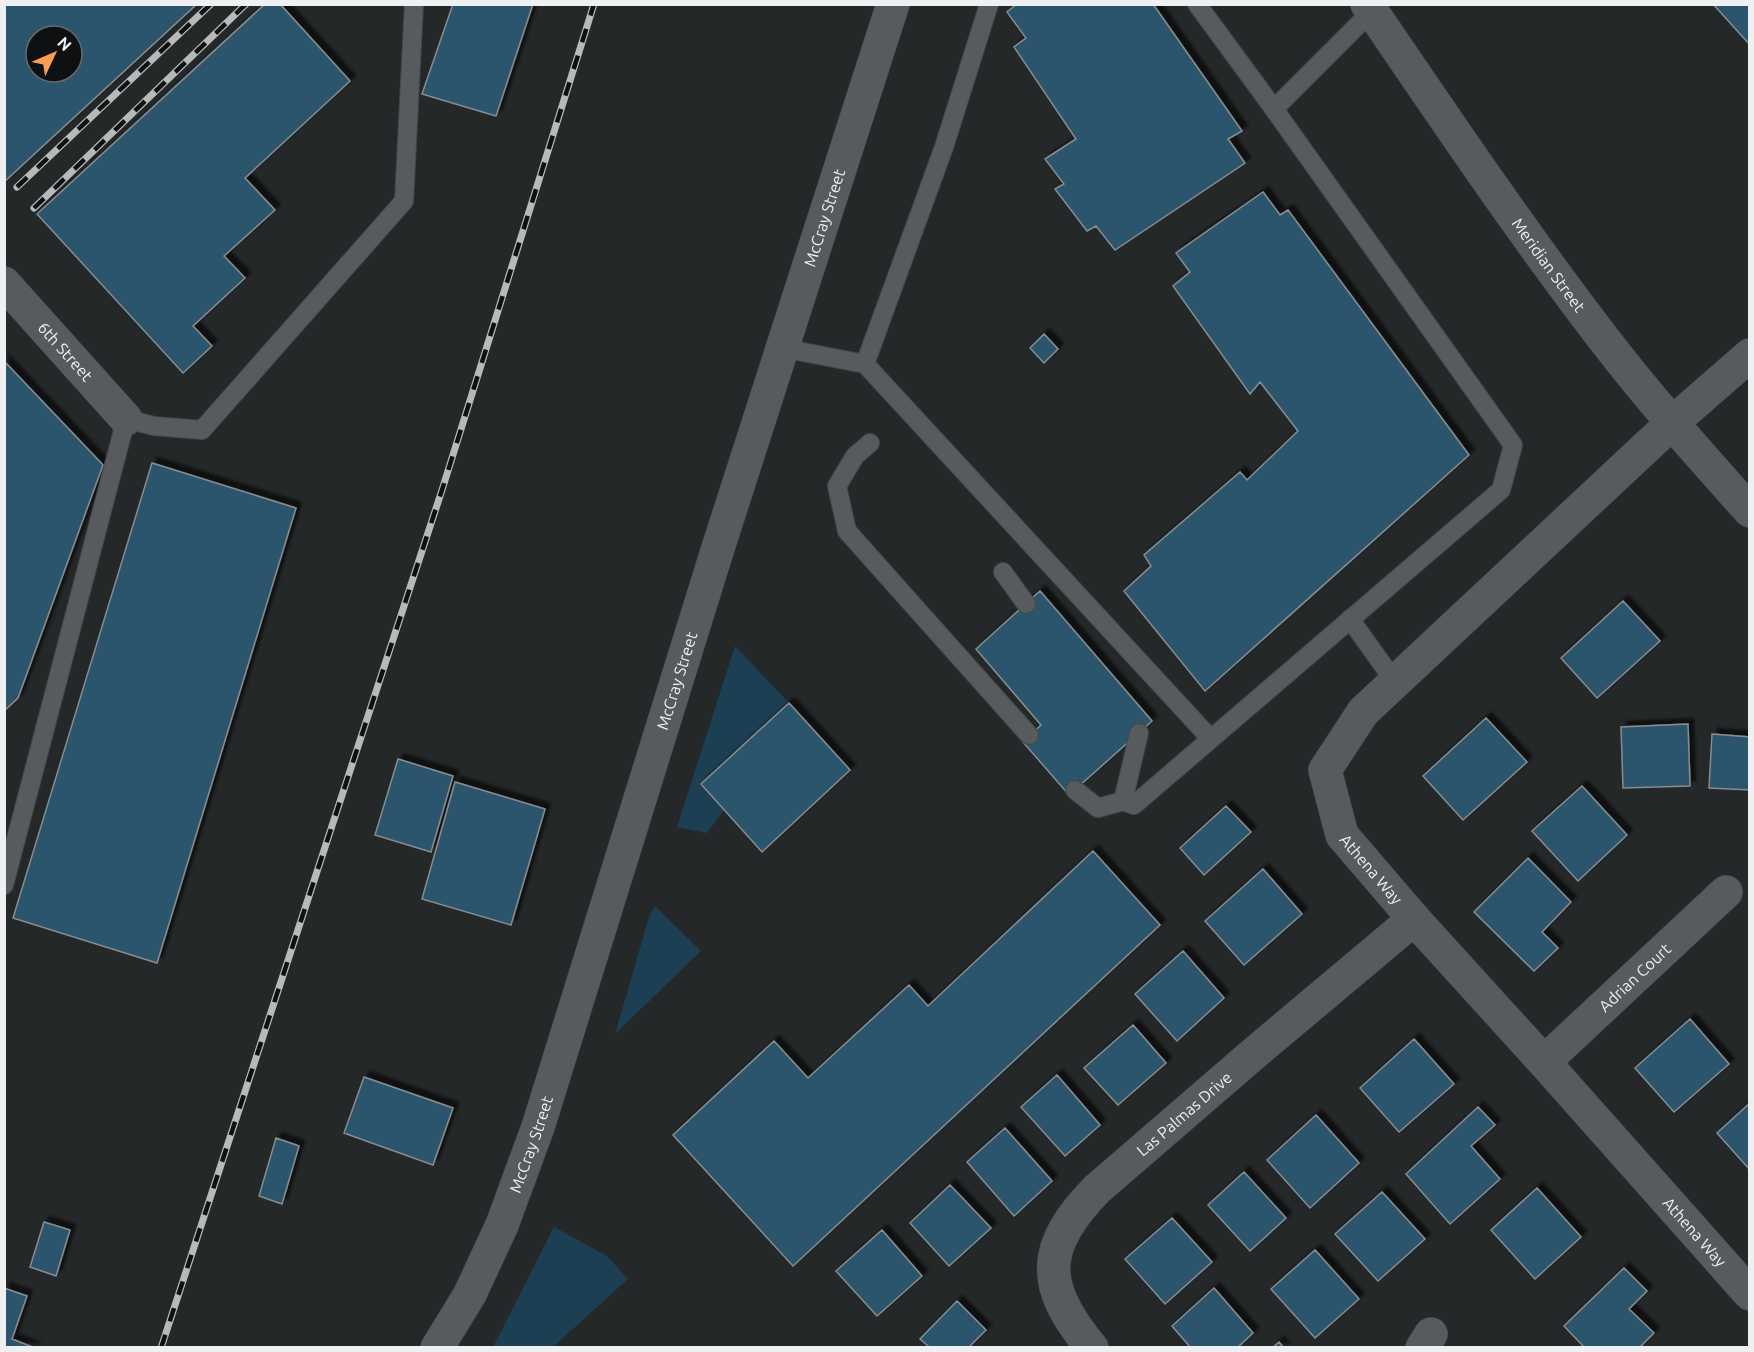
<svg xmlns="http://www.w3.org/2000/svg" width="1754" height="1352" font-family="Ubuntu,sans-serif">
<defs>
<filter id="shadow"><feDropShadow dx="5.5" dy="-5.5" stdDeviation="1.5" flood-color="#0009"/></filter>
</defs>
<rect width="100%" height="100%" fill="#252829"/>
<path fill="#1c3f53" d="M735 646 789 703 701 784 724 810 707 833 677 827Z
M655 906 701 951 615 1034 649 917Z
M554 1227 607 1256 628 1279 553 1347H493Z"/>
<path fill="#29546d" stroke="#898c8e" stroke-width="1.5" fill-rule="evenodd" filter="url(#shadow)" d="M4 4H197L4 182ZM36 36H72V72H36Z
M265 4H280L350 81 245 178 275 210 224 256 245 278 193 326 212 346 183 373 37 214Z
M453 4H533L496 116 422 94Z
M1017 4H1153L1242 131 1228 139 1245 163 1115 250 1096 226 1087 231 1055 189 1064 184 1045 159 1076 139 1014 47 1026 38 1007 12Z
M1713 4H1750V45Z
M1263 192 1280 215 1288 210 1469 455 1205 691 1124 591 1151 566 1144 555 1240 472 1247 480 1298 431 1260 382 1250 394 1173 286 1190 272 1176 253Z
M1044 334 1058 349 1044 363 1030 348Z
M4 361 103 465 18 698 4 711Z
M152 463 296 508 157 963 13 918Z
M1040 591 1152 721 1069 795 1023 742 1041 725 976 649Z
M1623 601 1660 641 1597 698 1561 658Z
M789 703 850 770 762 852 701 784Z
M1486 718 1527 762 1463 820 1423 776Z
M1688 724 1690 786 1623 788 1621 727Z
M1712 734 1750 737V790L1709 788Z
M398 759 453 776 431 852 375 835Z
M455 782 545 809 511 925 422 899Z
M1582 786 1627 835 1578 881 1532 831Z
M1226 806 1251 832 1204 875 1180 848Z
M1093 851 1160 925 793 1266 673 1135 774 1041 808 1078 909 985 928 1006Z
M1528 858 1571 902 1542 932 1558 948 1534 971 1474 912Z
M1263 869 1302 914 1244 965 1205 921Z
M1183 951 1224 998 1177 1041 1135 994Z
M1690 1019 1729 1064 1674 1112 1635 1068Z
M1133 1025 1166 1063 1118 1105 1084 1068Z
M1414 1039 1454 1084 1399 1132 1360 1088Z
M1057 1075 1100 1125 1065 1156 1021 1107Z
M364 1077 453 1108 433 1165 344 1133Z
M1750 1103V1170L1717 1133Z
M1478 1107 1495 1125 1471 1146 1500 1179 1450 1224 1406 1174Z
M1316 1115 1359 1163 1310 1208 1267 1160Z
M1005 1128 1052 1181 1014 1216 967 1162Z
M276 1138 299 1146 282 1204 259 1196Z
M1244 1172 1286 1218 1250 1251 1208 1205Z
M950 1185 991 1228 949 1266 910 1223Z
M1537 1188 1581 1237 1535 1279 1491 1230Z
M1382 1192 1425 1239 1378 1281 1335 1234Z
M1172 1218 1212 1262 1165 1304 1125 1259Z
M44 1222 70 1230 56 1276 30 1267Z
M882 1230 922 1276 877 1316 836 1271Z
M1315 1250 1359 1299 1315 1338 1271 1289Z
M1624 1268 1647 1291 1629 1309 1654 1333 1639 1348H1585L1564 1326Z
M4 1288 27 1296 12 1339 35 1348H4Z
M1214 1288 1253 1333 1237 1348H1191L1172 1326Z
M957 1301 986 1330 968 1348H926L928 1346 920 1339Z
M1279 1342 1284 1348H1272Z"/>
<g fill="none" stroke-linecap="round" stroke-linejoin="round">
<g stroke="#444748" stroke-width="20">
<path id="lane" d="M1197 4 1274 109 1371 12
M782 348 865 364 1210 738
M865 364 944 147 989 4
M870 443 855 456 837 486 847 531 1029 735
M1003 572 1026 604
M1350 619 1395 682
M1075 790 1098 808 1123 801 1134 805 1501 490 1513 445 1274 109
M1123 801 1139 733
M4 885 126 419 154 426 202 430 404 201 414 4"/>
</g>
<g stroke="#444748" stroke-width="34">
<g id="street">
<path id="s1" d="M4 283 126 419"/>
<path id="s2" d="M1750 355 1672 423 1363 712 1325 770 1342 835 1414 919 1544 1062 1750 1294"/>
<path id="s3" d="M1544 1062 1726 892"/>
<path id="s4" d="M1092 1348C1040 1286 1040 1247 1097 1189L1258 1050 1414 919"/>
<path d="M1422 1348 1431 1334"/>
</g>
</g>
<g stroke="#444748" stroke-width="34">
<g id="secondary">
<path id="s5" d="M1367 4C1444 117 1520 230 1603 338 1649 398 1699 454 1750 511"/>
<path id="s6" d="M437 1348 470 1294 502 1225 538 1127 718 548 893 4"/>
</g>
</g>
<use href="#lane" stroke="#585b5d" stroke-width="18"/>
<use href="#street" stroke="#585b5d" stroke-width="33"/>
<use href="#secondary" stroke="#585b5d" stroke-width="33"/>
<g stroke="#b7babb" stroke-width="7">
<path id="rail" d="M17 187 211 4
M34 208 246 4
M161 1348 442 490 594 4"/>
</g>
<use href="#rail" stroke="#0f1011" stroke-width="4.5" stroke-dasharray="14" stroke-linecap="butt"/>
</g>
<g text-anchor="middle" stroke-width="5" stroke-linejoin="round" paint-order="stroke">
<g font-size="16" fill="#eef0f1" stroke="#0f1011">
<text dy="6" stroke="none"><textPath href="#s6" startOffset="1197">McCray Street</textPath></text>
<text dy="6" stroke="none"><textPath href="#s5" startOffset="318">Meridian Street</textPath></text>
<text dy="6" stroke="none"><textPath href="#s1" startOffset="92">6th Street</textPath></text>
<text dy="6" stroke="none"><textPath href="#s6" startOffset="711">McCray Street</textPath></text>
<text dy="6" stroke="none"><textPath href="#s2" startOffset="708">Athena Way</textPath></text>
<text dy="6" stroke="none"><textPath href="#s3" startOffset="124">Adrian Court</textPath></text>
<text dy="6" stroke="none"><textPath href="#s4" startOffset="298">Las Palmas Drive</textPath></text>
<text dy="6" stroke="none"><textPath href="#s6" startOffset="225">McCray Street</textPath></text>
<text dy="6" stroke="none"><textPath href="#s2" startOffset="1194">Athena Way</textPath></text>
</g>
</g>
<rect width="1754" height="1352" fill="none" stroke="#eef0f1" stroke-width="12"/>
<g transform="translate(54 54) rotate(46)"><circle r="28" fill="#0f1011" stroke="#686a6b" stroke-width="1.5"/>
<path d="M0-4.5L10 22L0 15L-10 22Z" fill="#fc9d54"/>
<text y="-9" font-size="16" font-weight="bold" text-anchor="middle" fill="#eef0f1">N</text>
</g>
</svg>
